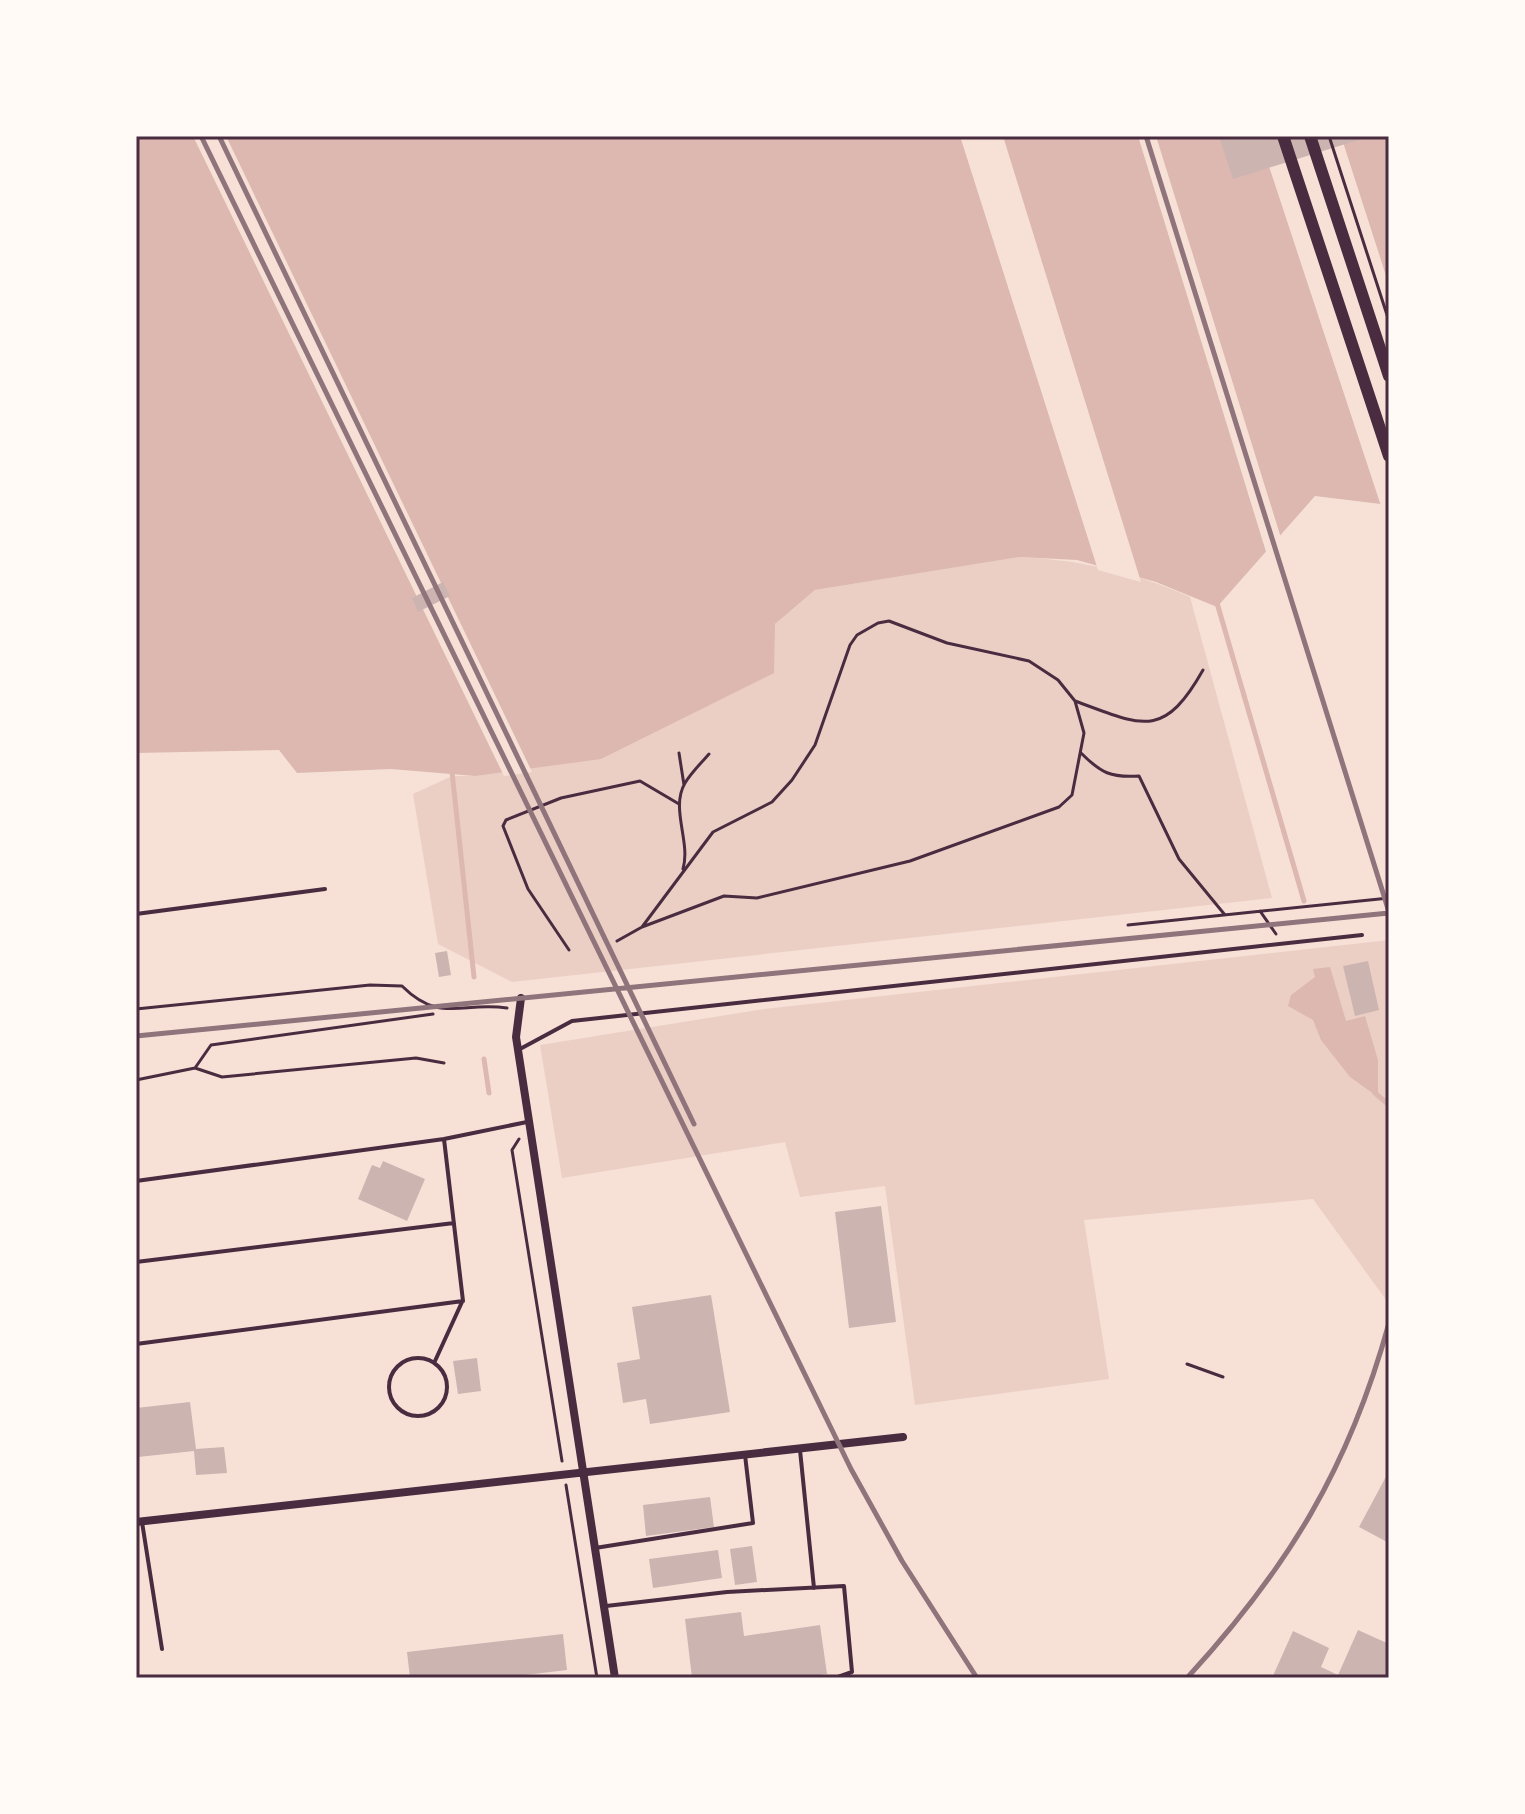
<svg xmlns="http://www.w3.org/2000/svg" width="1525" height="1814" font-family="'Fira Sans',sans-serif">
<rect width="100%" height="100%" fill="#f7e1d7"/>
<path fill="#ebcfc5" d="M1020 557C1080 560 1135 572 1190 597L1272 898 512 982 438 944 413 794 452 776H475L775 624 815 590Z
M1389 940V1304L1313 1199 1084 1220 1109 1379 915 1405 885 1186 800 1197 785 1142 562 1178 540 1045 764 1009Z"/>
<path fill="#dcb8b0" d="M136 136H1389V505L1315 496 1217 607 1156 582 1077 560 1020 557 815 590 775 624 774 673 601 759 475 776 391 769 297 773 279 750 136 753Z
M1330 967 1346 1021 1365 1016 1378 1060V1097L1350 1077 1321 1040 1313 1020 1288 1006 1291 995 1315 977 1313 969Z"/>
<path fill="#f7e1d7" d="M193 136H226L532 772 504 776Z
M960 136H1003L1141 582 1098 570Z
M1138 136H1156L1281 538 1267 555Z
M1259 136H1341L1389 285V509H1382Z"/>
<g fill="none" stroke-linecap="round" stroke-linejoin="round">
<path stroke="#dcb8b0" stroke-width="5" d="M1217 603 1304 901
M452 772 474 977
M484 1059 489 1093
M1375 1093 1389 1105"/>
</g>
<path fill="#ccb4b1" d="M1219 136H1367L1368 137 1233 179Z
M443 582 450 596 418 612 412 598Z
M447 951 451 975 439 977 435 953Z
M1368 961 1379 1010 1355 1016 1343 966Z
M383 1161 425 1179 407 1221 358 1199 372 1165 380 1168Z
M881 1206 896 1322 849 1328 835 1212Z
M711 1295 730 1412 650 1424 646 1399 623 1403 617 1363 640 1359 632 1307Z
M477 1358 481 1391 458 1394 453 1361Z
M190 1402 196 1449 224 1447 227 1473 196 1475 194 1451 138 1457 136 1408Z
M1389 1471V1543L1359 1527Z
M710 1497 714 1527 646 1536 643 1505Z
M752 1546 757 1582 735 1585 730 1549Z
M718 1550 722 1578 653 1588 649 1559Z
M741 1612 744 1636 820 1625 827 1674 798 1678H692L685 1619Z
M1358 1630 1389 1644V1678H1272L1293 1631 1329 1648 1321 1667 1338 1675Z
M563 1634 567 1670 500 1678H410L407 1652Z"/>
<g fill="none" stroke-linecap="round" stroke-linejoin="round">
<path stroke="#4a2c40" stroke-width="3" d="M1329 136 1389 321
M1075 701C1141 725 1163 741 1203 670
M679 753 684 785
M1081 753C1101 773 1111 778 1139 776L1179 859 1225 915
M683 869C691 841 670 809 685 783 691 773 701 763 709 754
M1260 911 1276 934
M1128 925 1389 898
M617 941 642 927 724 896 757 898 910 861 1059 807 1072 795 1084 733 1075 701 1058 680 1029 661 947 643 889 621 878 623 857 635 850 645 815 745 792 780 772 802 713 832 642 927
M569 950 528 889 503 826 506 820 561 798 640 781 679 804
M136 1009 370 985 402 986C440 1024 462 1001 507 1008
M195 1068 211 1045 433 1014
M136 1080 195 1068 222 1077 416 1058 444 1063
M519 1139 512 1150 562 1461
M1187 1364 1223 1377
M566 1485 597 1678"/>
<path stroke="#4a2c40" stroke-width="4" d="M136 914 325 889
M520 1049 572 1021 1362 935
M136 1181 444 1139 527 1122
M136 1262 454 1223
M136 1344 463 1301 444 1139
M389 1387a29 29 0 1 1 58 0a29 29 0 1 1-58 0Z
M435 1361 462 1302
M800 1450 814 1588
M142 1522 162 1649
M595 1548 753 1523 745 1455
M606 1606 727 1592 844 1586 852 1672 835 1678"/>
<path stroke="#4a2c40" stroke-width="8" d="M521 998 516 1037 615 1678
M136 1522 903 1437"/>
<path stroke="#4a2c40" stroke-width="12" d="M1283 136 1389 456
M1310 136 1389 376"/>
<path stroke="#8f747c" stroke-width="5" d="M201 136 851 1469 902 1561 977 1678
M219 136 694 1124
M1146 136 1389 912
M136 1036 1389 913
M1187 1678C1288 1568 1349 1468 1389 1323"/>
</g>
<rect width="1525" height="1814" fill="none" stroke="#fffaf5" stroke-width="276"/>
<rect x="138" y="138" width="1249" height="1538" fill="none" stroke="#4a2c40" stroke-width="3"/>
</svg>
